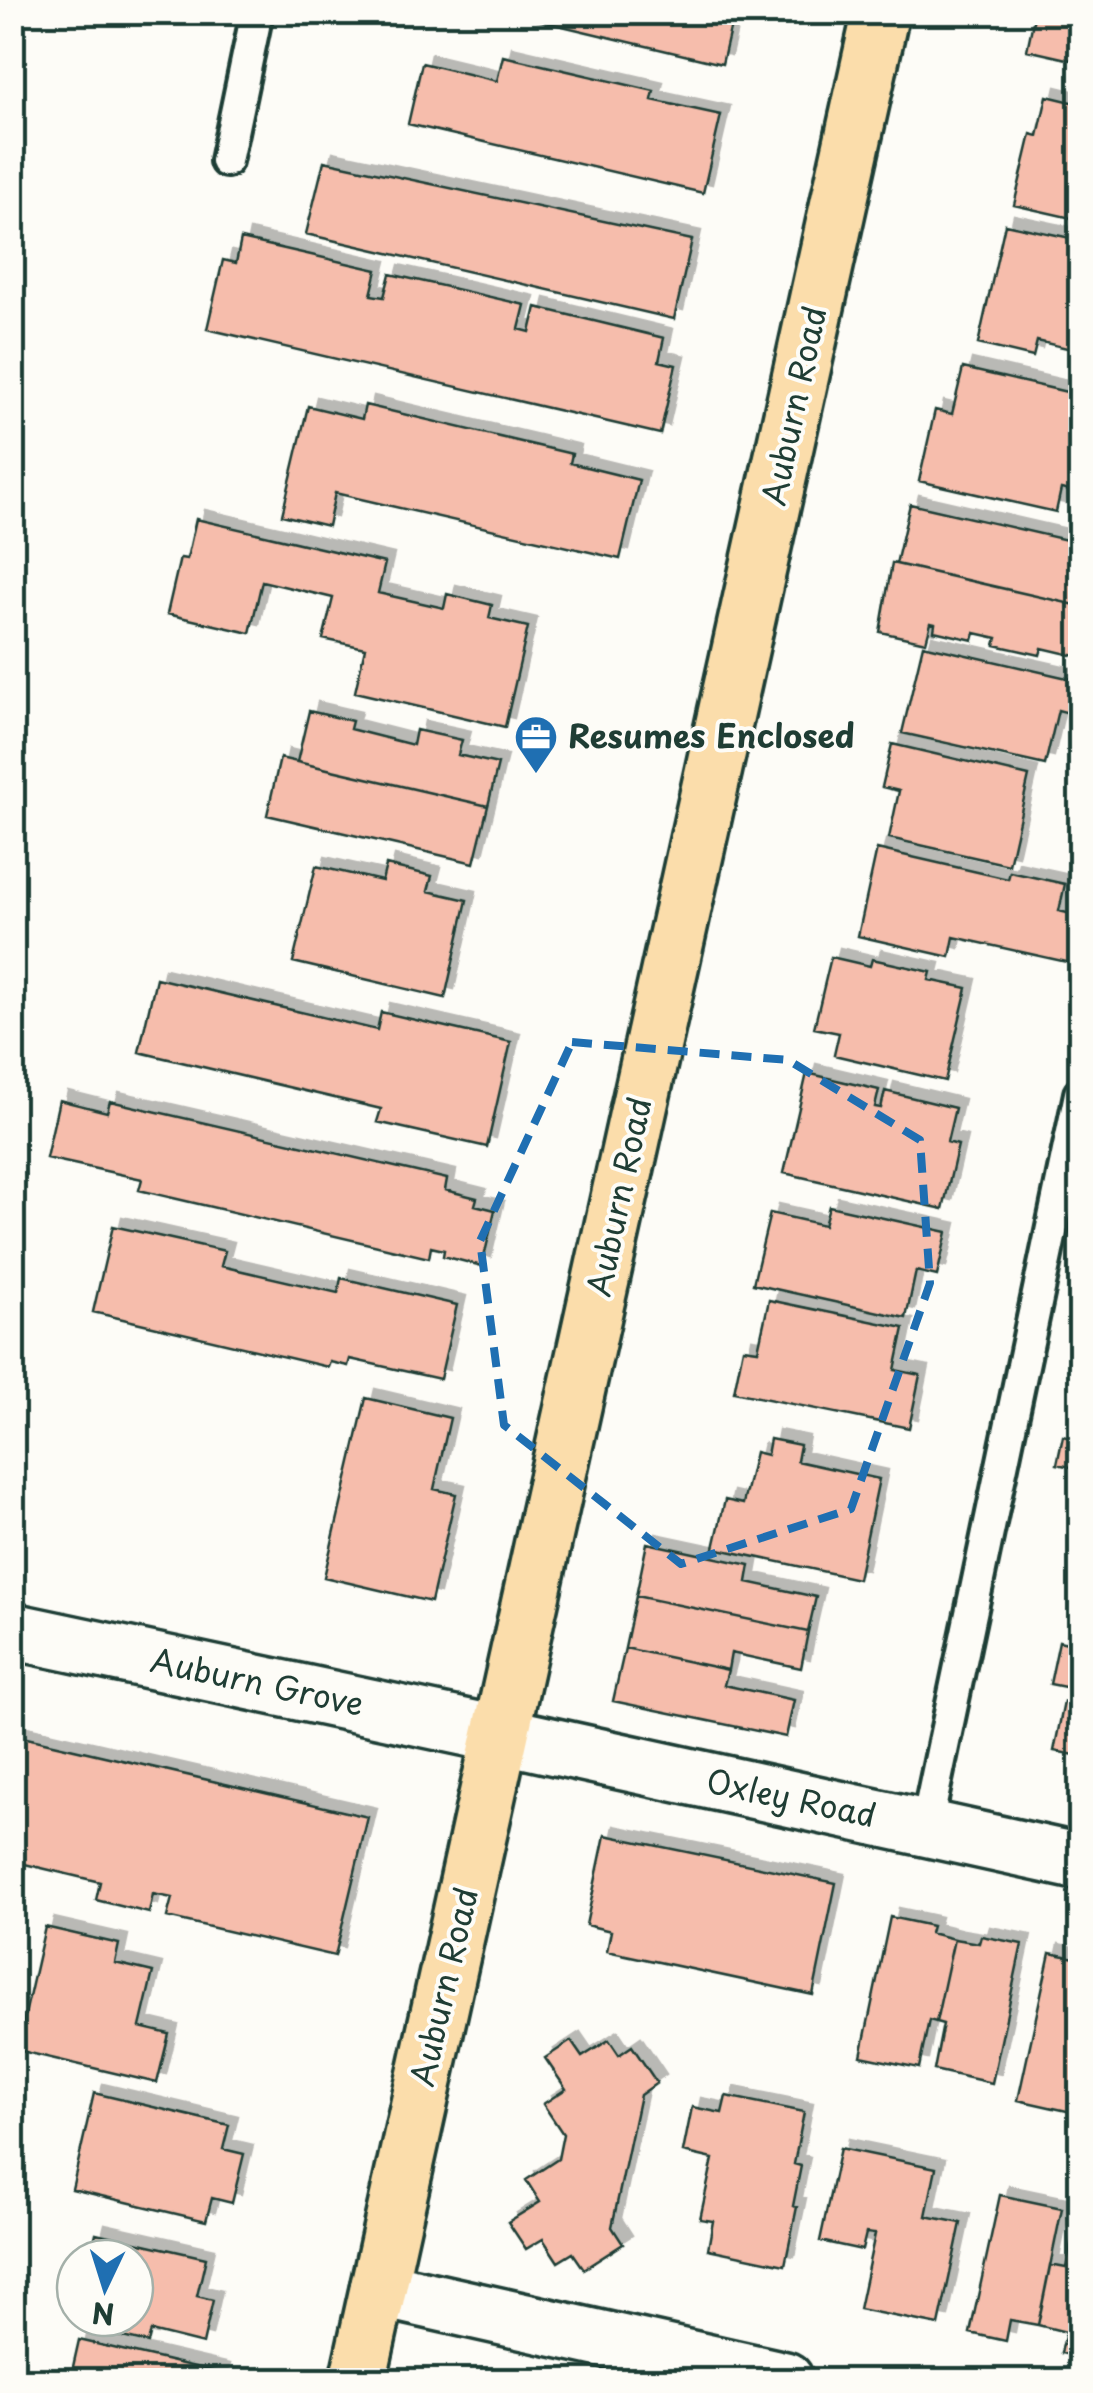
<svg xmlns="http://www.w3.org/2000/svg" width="1093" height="2393" font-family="'Playpen Sans',sans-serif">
<defs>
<filter id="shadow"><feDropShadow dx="9" dy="-9" stdDeviation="0" flood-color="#0004"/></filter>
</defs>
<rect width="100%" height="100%" fill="#fdfcf7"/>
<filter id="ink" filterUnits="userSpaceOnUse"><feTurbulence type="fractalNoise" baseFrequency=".01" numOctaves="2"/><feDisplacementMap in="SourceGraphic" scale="20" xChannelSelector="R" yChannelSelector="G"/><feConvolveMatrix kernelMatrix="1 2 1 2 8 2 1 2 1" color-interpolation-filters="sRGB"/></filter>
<g filter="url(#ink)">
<path fill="#f6bdac" stroke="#1f3d34" stroke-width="2.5" filter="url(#shadow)" d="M503 12H734L722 64Z
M1016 12H1080V62L1027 50 1034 17Z
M503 56 654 91 652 100 721 115 703 193 408 124 422 63 497 81Z
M1047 96 1080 104V220L1014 205 1031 134 1038 136Z
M324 161 692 240 674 319 306 234Z
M1005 224 1080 240V351L1037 341 1033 357 978 344Z
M241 239 377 270 371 295 384 297 390 274 525 305 519 329 530 332 536 307 664 338 659 361 676 365 660 434 207 329 223 260 236 263Z
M963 368 1080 395 1075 426 1080 427V493L1061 489 1056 512 919 481 935 410 952 414Z
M365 405 572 454 570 463 639 480 620 559 335 493 328 526 282 515 308 406 362 419Z
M910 504 1080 543V606L896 564Z
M196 519 385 563 378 593 444 608 447 594 492 605 489 618 528 627 505 727 355 692 365 648 323 639 333 598 262 581 250 633 167 614 180 558 187 559Z
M892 563 1080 606V657L1042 648 1040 655 995 645 997 638 975 633 973 640 934 631 935 624 931 623 926 642 880 632Z
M923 645 1076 680 1069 713 1058 710 1045 765 902 733Z
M309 711 352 721 350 729 413 745 416 730 462 740 458 755 498 764 488 806 297 762Z
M892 744 1029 776 1009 865 889 838 899 791 882 787Z
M280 758 488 806 474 863 267 815Z
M877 849 1008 879 1010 872 1065 884 1059 911 1080 916V965L954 937 950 957 858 936Z
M386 865 432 876 428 891 467 900 445 998 293 962 316 866 382 881Z
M831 957 870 966 872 959 931 972 929 980 967 988 945 1081 834 1055 839 1033 814 1028Z
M156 978 377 1030 381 1012 511 1042 487 1147 377 1122 381 1109 139 1052Z
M807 1073 879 1090 875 1107 881 1108 885 1091 955 1108 947 1142 958 1145 943 1209 784 1173Z
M59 1100 107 1112 110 1101 447 1179 445 1190 477 1198 475 1205 495 1210 482 1266 443 1256 444 1250 431 1247 429 1258 139 1190 142 1179 46 1158Z
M829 1206 947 1232 937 1276 916 1271 906 1318 753 1284 770 1213 824 1225Z
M113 1226 225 1251 221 1266 338 1293 341 1278 457 1305 440 1379 350 1359 348 1366 330 1362 328 1367 93 1312Z
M769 1300 904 1328 895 1370 920 1375 909 1428 734 1392 743 1348 758 1350Z
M366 1398 450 1418 434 1489 456 1494 431 1602 324 1577Z
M1080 1409V1469L1057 1464 1063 1436 1074 1439Z
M770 1439 800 1445 797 1461 879 1479 858 1579 714 1548 725 1500 743 1504 755 1452 767 1455Z
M647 1543 750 1565 747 1582 816 1597 808 1632 636 1596Z
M636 1596 808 1632 801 1668 731 1653 728 1670 625 1648Z
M1059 1641 1080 1646V1690L1050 1684Z
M625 1648 728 1670 724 1685 794 1700 786 1737 613 1701Z
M1064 1702 1080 1706V1756L1054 1751Z
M18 1736 368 1817 335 1956 167 1917 172 1898 153 1894 149 1913 96 1900 100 1882 12 1861V1831L21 1794 12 1792Z
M605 1835 836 1883 813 1995 607 1951 611 1931 586 1925Z
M890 1917 932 1926 930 1933 954 1939 936 2022 929 2020 919 2068 861 2056Z
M45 1927 119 1944 115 1963 153 1972 140 2027 169 2034 157 2083 17 2050Z
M981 1936 1022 1944 992 2083 934 2070 943 2024 936 2022 954 1939 979 1943Z
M1050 1953 1080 1959V2091L1076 2113 1018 2100Z
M609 2040 619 2055 632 2046 657 2083 640 2095 612 2227 623 2244 584 2269 573 2253 558 2262 543 2239 526 2249 508 2222 540 2202 526 2180 558 2159 563 2134 543 2104 566 2089 545 2058 571 2041 582 2057Z
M94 2093 229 2125 223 2149 244 2154 232 2203 212 2198 206 2221 72 2189Z
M726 2096 804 2112 794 2164 801 2166 793 2206 797 2207 785 2265 708 2249 713 2221 700 2219 713 2159 683 2152 692 2107 722 2113Z
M840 2148 936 2168 926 2216 961 2223 939 2325 859 2309 875 2234 866 2233 862 2250 820 2241Z
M1000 2195 1062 2208 1038 2325 1010 2320 1006 2341 970 2333Z
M1077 2212H1080V2357L1061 2353 1066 2332 1038 2325 1050 2265 1066 2268Z
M96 2233 206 2258 197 2296 213 2300 203 2344 151 2331 148 2343 97 2331 100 2320 93 2318H135V2258H90Z
M79 2340 221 2373 219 2380H70Z"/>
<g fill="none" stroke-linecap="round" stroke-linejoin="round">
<g stroke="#1f3d34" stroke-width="38">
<path id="service" d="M226 161 257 12
M926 1828 1080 1094"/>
</g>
<g stroke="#1f3d34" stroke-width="62">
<path id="minor" d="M12 1631 501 1735
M378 2289 785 2380"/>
</g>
<g stroke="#1f3d34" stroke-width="62">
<path id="tertiary" d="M501 1735 1080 1862"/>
</g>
<g stroke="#1f3d34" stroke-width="62">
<path id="primary" d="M358 2380 881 12"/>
</g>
<use href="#service" stroke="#fdfcf7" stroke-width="30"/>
<use href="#minor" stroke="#fdfcf7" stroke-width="55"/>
<use href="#tertiary" stroke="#fdfcf7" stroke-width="55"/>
<use href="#primary" stroke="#fbddab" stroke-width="55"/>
</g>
</g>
<path fill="none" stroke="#1f6fb2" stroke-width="8" stroke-dasharray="20 12" stroke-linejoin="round" d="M572 1042 788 1060 920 1140 930 1283 851 1509 681 1564 504 1425 480 1241Z"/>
<defs>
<g id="office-pin" transform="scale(2.25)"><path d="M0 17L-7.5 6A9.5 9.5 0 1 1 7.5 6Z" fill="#1f6fb2" stroke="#fdfcf7"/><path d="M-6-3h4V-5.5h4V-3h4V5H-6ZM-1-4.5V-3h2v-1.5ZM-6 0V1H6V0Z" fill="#fff"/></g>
</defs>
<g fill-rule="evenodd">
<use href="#office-pin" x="536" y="737"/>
</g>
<g text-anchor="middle" stroke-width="8" stroke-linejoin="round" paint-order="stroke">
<g font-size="32" fill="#1f3d34" stroke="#fdfcf7">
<text transform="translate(795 406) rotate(-78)" y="11">Auburn Road</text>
<text transform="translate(620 1197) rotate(-78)" y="11">Auburn Road</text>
<text transform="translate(257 1683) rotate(12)" y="11">Auburn Grove</text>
<text transform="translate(791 1799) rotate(12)" y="11">Oxley Road</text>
<text transform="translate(445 1987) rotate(-77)" y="11">Auburn Road</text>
</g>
<g font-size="32" font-weight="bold" fill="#1f3d34" stroke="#fdfcf7" text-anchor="start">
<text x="568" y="748">Resumes Enclosed</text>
</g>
</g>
<rect width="1093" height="2393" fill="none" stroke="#fdfcf7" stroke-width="50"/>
<rect x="25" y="25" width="1043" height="2343" fill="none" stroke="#1f3d34" stroke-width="4" filter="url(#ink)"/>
<g transform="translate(105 2288) rotate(184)"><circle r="48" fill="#fdfcf7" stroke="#a4b0a9" stroke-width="2.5"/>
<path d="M0-8L18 38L0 25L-18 38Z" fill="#1f6fb2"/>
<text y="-15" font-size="28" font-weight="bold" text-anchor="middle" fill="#1f3d34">N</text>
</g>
</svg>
